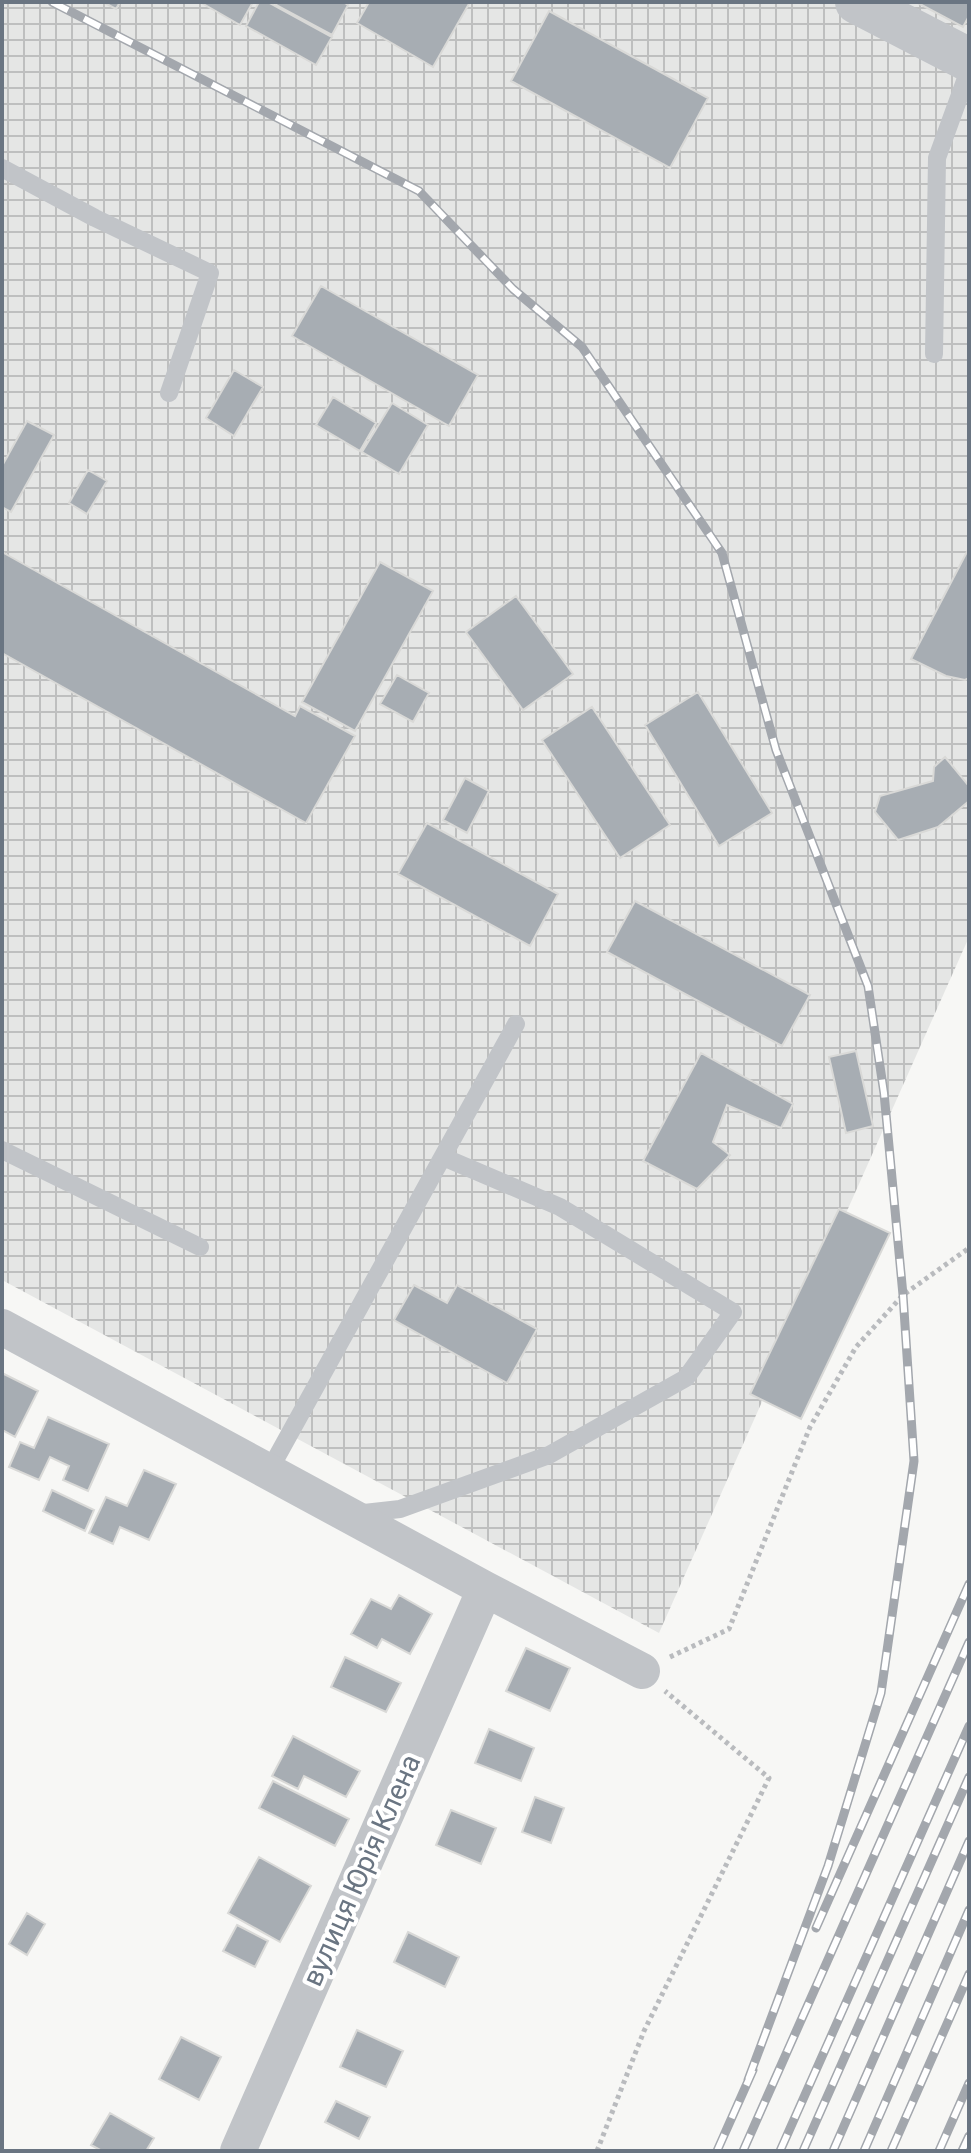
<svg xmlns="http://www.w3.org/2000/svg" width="971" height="2153" font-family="Roboto,sans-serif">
<defs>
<pattern id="industrial-grid" width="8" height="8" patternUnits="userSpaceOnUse" patternTransform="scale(2)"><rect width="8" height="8" fill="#e5e6e5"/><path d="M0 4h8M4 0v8" fill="none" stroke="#bebfbf"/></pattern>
</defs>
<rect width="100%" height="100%" fill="#f7f7f5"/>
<path fill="url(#industrial-grid)" d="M2 2H969V937L659 1633 2 1280Z"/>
<path fill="#a7adb3" stroke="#d9d9d7" stroke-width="2" d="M103 2H120L116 9Z
M200 2H253L240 25Z
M259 2H268L332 37 316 65 246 26Z
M277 2H343L348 5 332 35 276 5Z
M369 2H470L433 67 357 23Z
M916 2H969V16L963 27Z
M549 11 708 98 670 168 511 81Z
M321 286 478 375 449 426 292 336Z
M234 370 263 387 234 436 206 418Z
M333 397 376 423 360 451 316 425Z
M392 403 428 425 399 474 362 452Z
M27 421 54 435 11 512 2 507V466Z
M88 470 107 481 87 514 69 503Z
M969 548V678L965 680 946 676 911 659Z
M2 552 295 716 300 706 355 736 306 823 2 653Z
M380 562 433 591 355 731 302 702Z
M516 596 573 674 523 710 466 632Z
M397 675 429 693 413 722 380 704Z
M698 692 772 813 719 846 645 725Z
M592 707 670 825 620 858 542 740Z
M945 757 969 786V801L938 827 898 840 875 812 880 796 933 781 934 767Z
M465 778 489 791 467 833 443 820Z
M427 823 558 894 530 946 398 874Z
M635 901 810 995 782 1046 607 952Z
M856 1051 873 1126 846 1133 829 1057Z
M701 1053 793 1104 781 1128 727 1105 713 1142 730 1155 697 1189 643 1161Z
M839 1209 890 1233 801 1419 750 1394Z
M414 1285 447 1303 457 1285 537 1329 507 1383 394 1320Z
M2 1373 38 1391 15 1437 2 1430Z
M48 1417 109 1444 88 1491 63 1480 69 1466 50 1457 39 1480 9 1467 20 1442 34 1448Z
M144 1470 176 1484 149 1540 120 1527 113 1544 89 1533 106 1497 127 1506Z
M52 1490 94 1510 85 1531 43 1511Z
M399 1595 432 1614 410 1654 382 1639 377 1648 351 1634 371 1599 391 1609Z
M526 1648 570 1668 550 1711 506 1691Z
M345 1657 401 1683 386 1712 331 1687Z
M489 1729 534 1748 521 1781 475 1763Z
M293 1736 360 1771 346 1797 304 1776 298 1789 272 1776Z
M273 1781 349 1819 335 1846 259 1808Z
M535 1797 564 1808 551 1843 522 1832Z
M451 1810 496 1828 481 1864 436 1845Z
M259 1857 311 1886 280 1942 228 1913Z
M27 1913 45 1924 27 1955 9 1944Z
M237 1925 268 1941 255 1967 223 1951Z
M408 1932 459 1957 445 1987 394 1962Z
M357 2030 403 2051 386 2087 340 2067Z
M181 2037 221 2057 199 2100 159 2079Z
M336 2101 370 2117 359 2139 325 2122Z
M110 2113 154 2138 146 2151H102L91 2145Z"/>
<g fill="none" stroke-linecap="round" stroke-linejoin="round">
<path stroke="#b9bbbe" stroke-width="5" stroke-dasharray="4 4" stroke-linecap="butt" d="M670 1657 729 1629 810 1427 856 1347 903 1295 969 1248
M597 2151 644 2031 769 1778 665 1691"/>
<path stroke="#c1c4c8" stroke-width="18" d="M2 168 95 218 210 273 169 393
M934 354 937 158 969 70
M2 1150 200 1247
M269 1471 516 1024
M355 1514 400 1509 549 1455 686 1378 733 1312 560 1207 443 1157"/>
<path stroke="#c1c4c8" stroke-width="36" d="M2 1327 485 1589 642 1671
M238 2151 485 1589"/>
<path stroke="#c1c4c8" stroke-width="44" d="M857 2 969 60"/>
<g stroke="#a3a7ad" stroke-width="9">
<path id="rail" d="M52 2 419 191 513 289 582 347 722 553 776 750 868 986 884 1093 903 1295 914 1461 881 1693 828 1866 748 2080
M816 1928 969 1584
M717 2151 753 2070
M743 2151 969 1642
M780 2151 969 1726
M803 2151 969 1777
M833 2151 969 1841
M864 2151 969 1910
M891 2151 969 1974
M939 2151 969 2083
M962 2151 969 2136"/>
</g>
<use href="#rail" stroke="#fff" stroke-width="6" stroke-dasharray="18" stroke-linecap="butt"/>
</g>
<g text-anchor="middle" stroke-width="8" stroke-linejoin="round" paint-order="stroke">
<g font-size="28" fill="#6a7582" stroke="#fff">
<text transform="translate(361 1870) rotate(-66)" y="10">вулиця Юрія Клена</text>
</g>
</g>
<rect width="971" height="2153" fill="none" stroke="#6a7582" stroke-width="8"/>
</svg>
